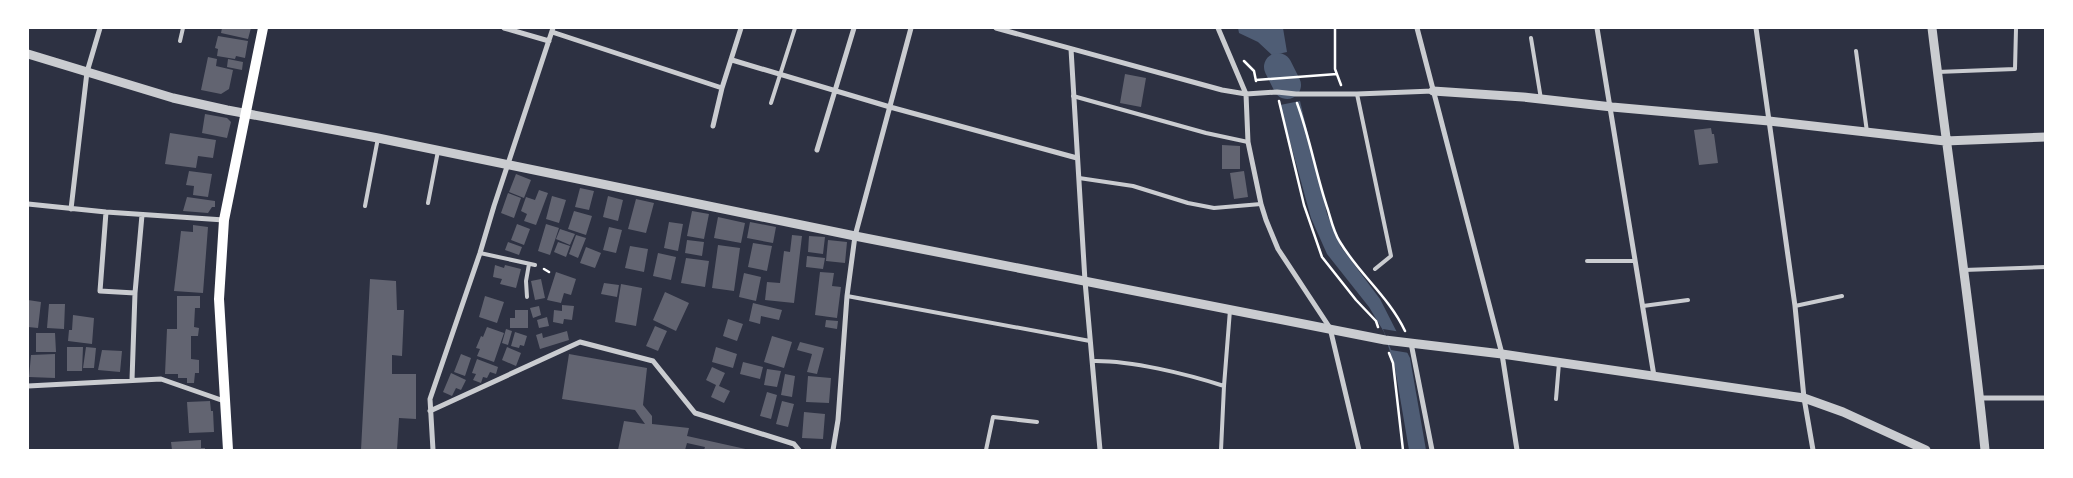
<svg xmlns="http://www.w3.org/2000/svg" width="2073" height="478" font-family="'Sofia Sans Condensed',sans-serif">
<rect width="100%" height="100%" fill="#2d3142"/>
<path fill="#4f5d75" d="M1238 28H1283L1287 52 1278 54 1281 66 1275 68 1273 56 1258 42 1239 33Z
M1300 101 1327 214 1341 247 1380 299 1410 358 1426 450H1409L1395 368 1384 332 1369 307 1327 254 1311 218 1280 105Z"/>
<path fill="#2d3142" d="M1383 329 1401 332 1409 353 1391 350Z"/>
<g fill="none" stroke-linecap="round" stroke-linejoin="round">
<path stroke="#4f5d75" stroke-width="28" d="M1278 67 1287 85"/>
</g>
<path fill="#626471" d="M222 28H251L248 39 221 33Z
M218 36 248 41 245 58 236 56 235 59 217 56 218 49 215 48Z
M208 57 217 59 216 66 233 70 229 89 221 94 201 90Z
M228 59 243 62 242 70 227 67Z
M1125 74 1146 78 1141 107 1120 103Z
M205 114 227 118 231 122 227 138 202 133Z
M1711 128 1712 134H1714L1718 163 1699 165 1694 130Z
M170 133 216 140 213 158 198 156 196 168 165 164Z
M1222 145 1240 146V169H1222Z
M189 171 212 174 208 197 193 195 194 186 186 185Z
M1244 171 1248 197 1234 199 1230 173Z
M516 174 531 180 524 198 509 192Z
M580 188 594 191 589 210 575 207Z
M539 190 548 193 536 225 524 221 527 214 521 211 526 197 535 200Z
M508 193 521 198 514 218 501 213Z
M552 196 566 200 559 223 546 219Z
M608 196 623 200 618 221 603 217Z
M187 197 215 201V207H212L208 213 183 211Z
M636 199 654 203 646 233 628 229Z
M574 211 592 216 586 235 568 229Z
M692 211 709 214 704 239 687 236Z
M718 217 745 223 741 243 714 238Z
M669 222 683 224 678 251 664 248Z
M750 222 776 227 773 243 747 238Z
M517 224 530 229 524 245 511 240Z
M546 224 559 228 550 255 538 251Z
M193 225 208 227 203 293 174 291 181 231 193 232Z
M609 227 622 230 616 253 603 250Z
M560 229 575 234 570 245 556 239Z
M576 235 586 238 578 258 569 254Z
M792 235 802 236 794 303 765 300 767 282 780 283 784 251 790 252Z
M809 236 825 237 823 254 808 252Z
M687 240 704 242 702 256 685 253Z
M828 240 847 242 845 263 826 261Z
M508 242 522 247 519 255 505 250Z
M558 242 570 246 566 257 554 252Z
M753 243 772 246 767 271 748 267Z
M718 245 740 248 734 291 712 288Z
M630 246 648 249 644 272 625 268Z
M586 247 601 253 595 268 580 263Z
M658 253 676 257 671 280 653 276Z
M807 256 825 258 823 269 806 267Z
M686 258 709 261 705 287 681 283Z
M495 265 504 268 505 265 521 269 516 288 500 284 502 279 493 277Z
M556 272 576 279 571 295 564 293 561 303 547 300Z
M820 272 834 273 832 286 841 287 837 318 815 315Z
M744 273 761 277 756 301 739 297Z
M370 279 396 281 397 310H404L402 356 392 355V374H416V419L399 418 397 450H361Z
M541 279 545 298 535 300 531 281Z
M604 283 619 285 617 297 601 294Z
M621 284 642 288 636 326 615 322Z
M665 292 689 303 676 331 653 320Z
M177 296H200V308H195L194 327 199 328 198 336H191V359L199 360V373H195L194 383H187V378H178V374H165L167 329H177Z
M485 296 504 302 497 323 479 317Z
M28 300 41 302 38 328 28 327Z
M753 303 782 310 779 320 761 316 760 324 749 321Z
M49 304H65L64 329 47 328Z
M562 305 574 306 572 320 564 319 563 324 553 322 554 310 562 311Z
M539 306 541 315 533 318 530 308Z
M515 310H528V328H510V318H515Z
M73 315 94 318 92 344 68 341 69 330H72Z
M547 317 549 326 539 328 537 320Z
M728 319 743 324 737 341 723 336Z
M826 320 838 321 837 329 825 327Z
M655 326 667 331 658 351 646 346Z
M487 327 504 333 494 362 477 356 480 349 476 348 481 336 483 337Z
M506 329 512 331 508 345 502 343Z
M567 331 569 340 540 349 536 335 542 333 543 338Z
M515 332 527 336 524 346 520 345 519 348 511 346Z
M36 333H55L56 352H36Z
M772 336 792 342 784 368 764 362Z
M800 342 824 348 817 374 807 372 812 354 797 350Z
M67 347H83L82 371H67Z
M86 347 96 348 94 368H83Z
M507 347 521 353 516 366 502 360Z
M716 347 737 354 733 368 712 362Z
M102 350 122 351 120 372 98 370Z
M55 354V378L29 377 31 355Z
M461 354 471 358 465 376 454 372Z
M569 354 647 368 643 405 652 416V424L689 428 687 436 750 450H704L705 447 687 443 685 450H618L624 421 645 424 635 410 562 399Z
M477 359 498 367 496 374 490 372 487 378 483 377 481 383 473 380 476 374 472 373Z
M743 362 763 367 760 379 740 374Z
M712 367 725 373 719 386 730 391 724 403 711 397 716 385 706 380Z
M767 369 781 371 777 387 764 385Z
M451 373 466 380 461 390 456 388 452 396 443 392Z
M785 374 795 376 792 397 781 395Z
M808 376 831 378 829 403 806 402Z
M767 392 777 395 771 419 760 416Z
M210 401 211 411H213L214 432 189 433 187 402Z
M782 401 794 404 788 427 776 424Z
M804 412 825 414 823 439 802 438Z
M201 440V448H205V450H172L171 442Z"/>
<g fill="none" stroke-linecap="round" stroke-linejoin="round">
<path stroke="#fff" stroke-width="2.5" d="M1335 28V69L1341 85
M1244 61 1254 71 1256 81
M1256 80 1337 74
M1279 101 1304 205 1322 257 1356 300 1376 321 1378 327
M1297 103C1310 138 1316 175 1328 210 1331 220 1334 233 1340 242 1359 274 1389 297 1405 331
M544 269 549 272
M1389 353 1393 363 1403 450"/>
<path stroke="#caccd0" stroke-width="4" d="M1531 38 1541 99
M180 41 183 28
M1856 51 1867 132
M1937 72 2015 69 2016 29
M1357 94 1391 256 1375 269
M1073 96 1206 133 1248 142
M771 103 795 28
M1079 178 1133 186 1188 203 1214 208 1261 204
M428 203 438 151
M365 206 378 138
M480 253 535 265
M1587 261H1634
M1964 270 2046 267
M847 296 1090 341
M527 297 526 281 529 264
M1643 306 1688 300
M1795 306 1842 296
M1092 361C1130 360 1187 374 1224 386
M1556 399 1559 363
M986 450 993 417 1037 422
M1221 450 1224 386 1230 310"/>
<path stroke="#caccd0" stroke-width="5" d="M504 28 549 41
M996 28 1222 90 1246 94 1277 92 1296 94H1357L1433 91
M1218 28 1246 94 1248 142 1261 204 1266 220 1278 249 1330 328 1359 450
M1417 28 1502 354 1517 450
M1597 28 1654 376
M1756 28 1795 306 1804 398 1813 450
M552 32 722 88
M1071 49 1085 281 1100 450
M732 60 890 107 1077 158
M713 126 722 88 741 28
M817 150 854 28
M28 204 106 212 224 220
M71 209 87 72 100 28
M106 212 100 291 135 293
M1411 343 1432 450
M132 380 135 293 142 215
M28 386 161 379 224 401
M1980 398H2046
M430 411 580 342 653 361 695 413 794 444 799 450
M433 450 430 399 480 253 494 206 553 28
M833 450 838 420 847 296 855 236 911 28"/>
<path stroke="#caccd0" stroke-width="9" d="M1932 28C1949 169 1971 309 1985 450
M28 54 173 98 227 110 378 138 855 236 1385 340 1502 354 1804 398 1843 412 1926 450
M1433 91 1523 97 1612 107 1769 121 1945 141 2046 137"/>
<path stroke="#fff" stroke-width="10" d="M228 450 219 299 224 220 263 28"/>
</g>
<rect width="2073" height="478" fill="none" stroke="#ffffff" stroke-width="58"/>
</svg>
